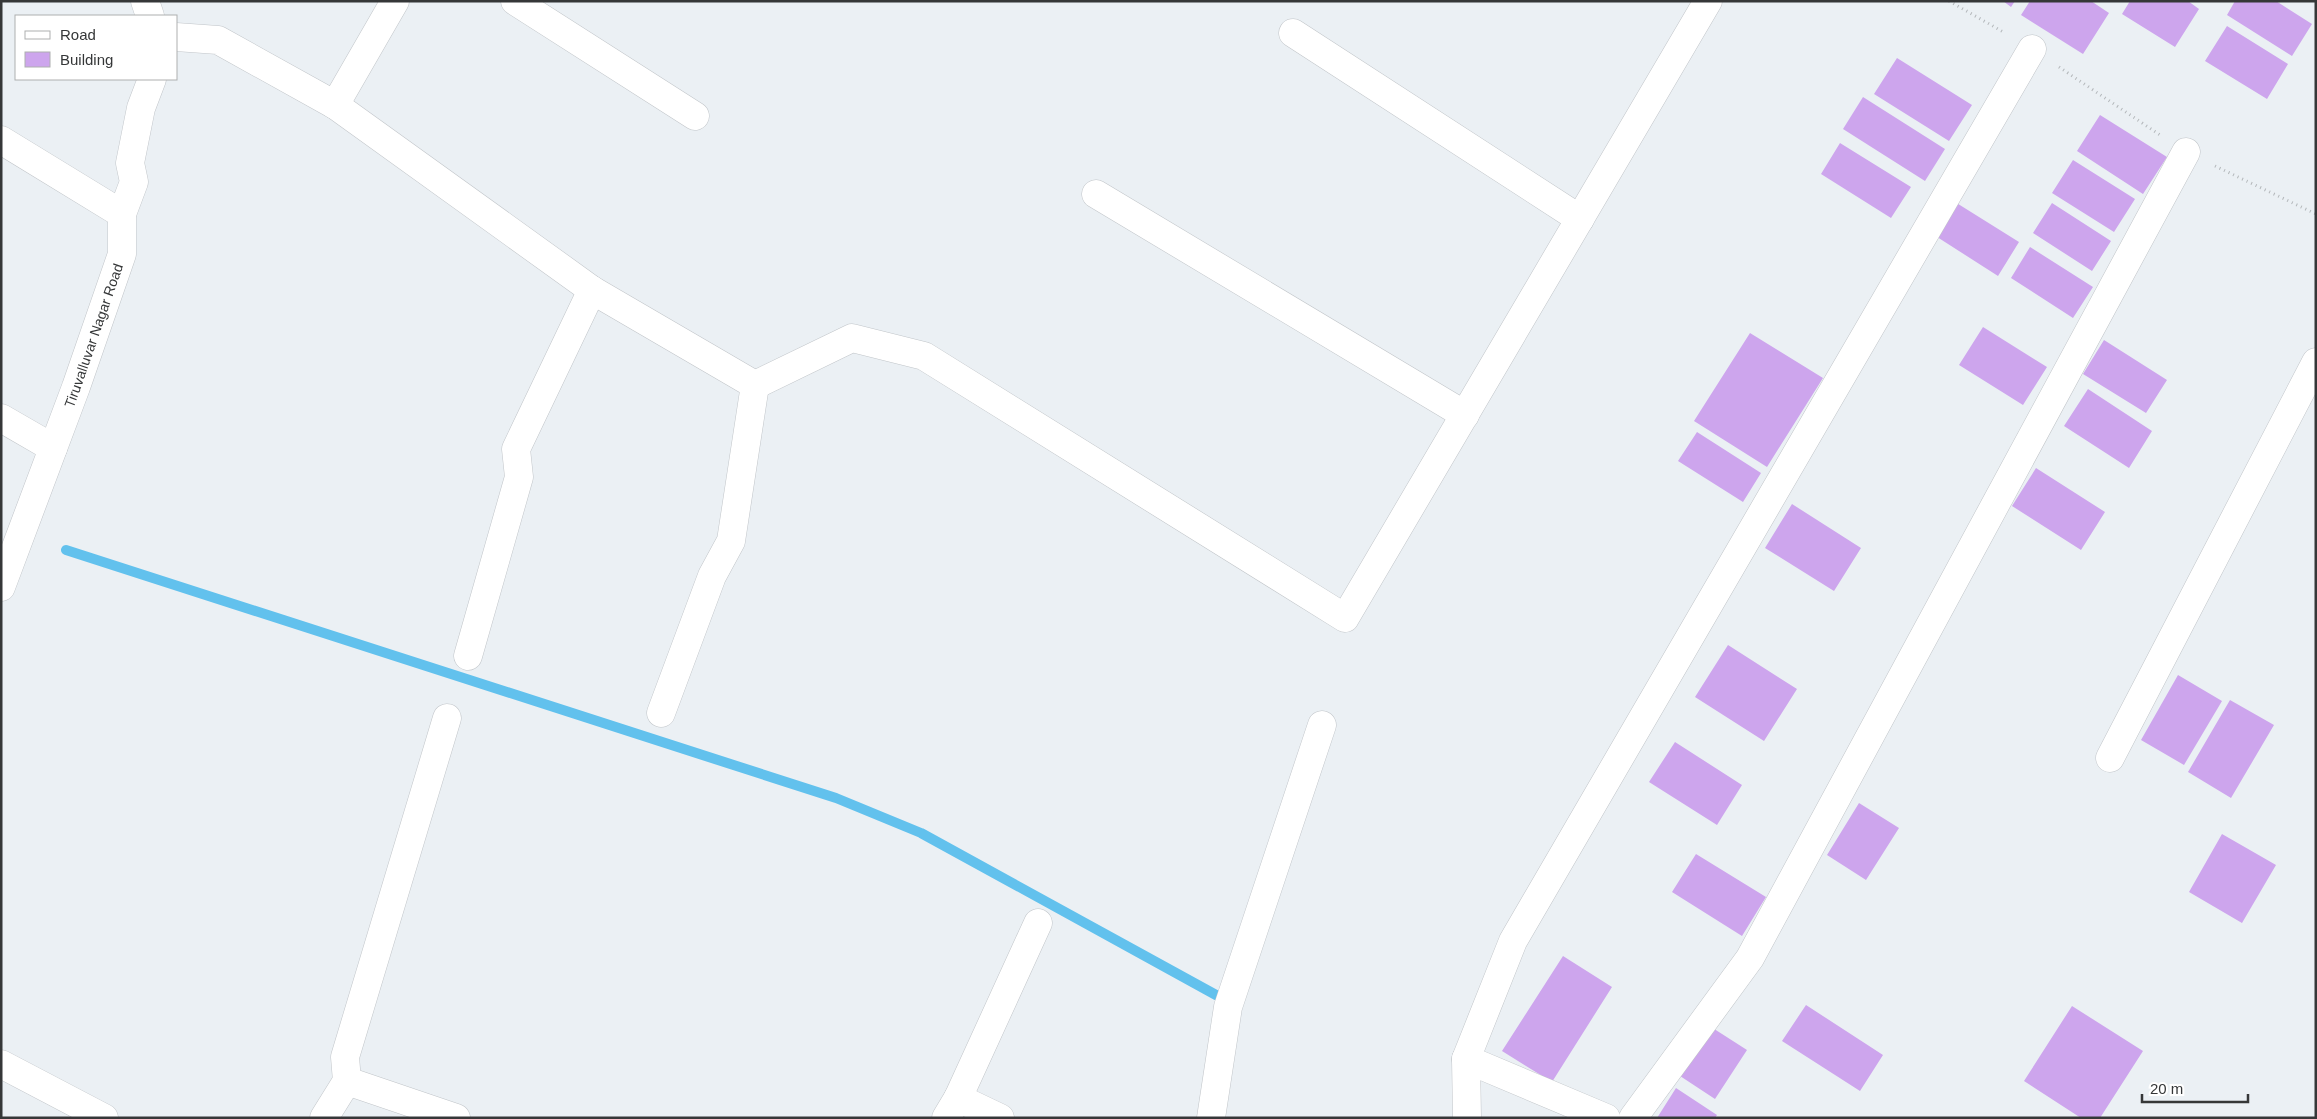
<svg xmlns="http://www.w3.org/2000/svg" width="2317" height="1119" font-family="Arial,sans-serif">
<rect width="100%" height="100%" fill="#ebf0f4"/>
<g fill="none" stroke-linecap="round" stroke-linejoin="round">
<path stroke="#62c1ed" stroke-width="10" d="M66 550 836 798 921 833 1216 995"/>
</g>
<path fill="#cda5ed" d="M2003 1H2015L2011 7Z
M2030 1H2091L2109 13 2083 54 2021 15Z
M2130 1H2188L2199 9 2175 47 2122 14Z
M2235 1H2276L2312 24 2292 56 2227 15Z
M2227 26 2288 64 2267 99 2205 61Z
M1897 58 1972 105 1949 141 1874 94Z
M1863 97 1945 149 1925 181 1843 129Z
M2100 115 2167 157 2143 194 2077 151Z
M1840 143 1911 187 1891 218 1821 174Z
M2073 160 2135 199 2114 232 2052 193Z
M1955 202 2019 242 1998 276 1934 235Z
M2052 203 2111 241 2092 271 2033 233Z
M2030 247 2093 287 2073 318 2011 278Z
M1983 327 2047 367 2023 405 1959 365Z
M1750 333 1823 378 1767 467 1694 421Z
M2104 340 2167 380 2146 413 2083 374Z
M2088 389 2152 431 2129 468 2064 426Z
M1697 432 1761 473 1743 502 1678 461Z
M2036 468 2105 512 2081 550 2012 506Z
M1792 504 1861 548 1834 591 1765 548Z
M1728 645 1797 689 1764 741 1695 697Z
M2178 675 2222 701 2184 765 2141 740Z
M2230 700 2274 725 2231 798 2188 772Z
M1675 742 1742 785 1717 825 1649 782Z
M1859 803 1899 828 1866 880 1827 855Z
M2222 834 2276 865 2242 923 2189 892Z
M1696 854 1766 897 1742 936 1672 892Z
M1563 956 1612 987 1552 1082 1502 1051Z
M1806 1005 1883 1055 1860 1091 1782 1041Z
M2072 1006 2143 1051 2100 1118H2081L2024 1081Z
M1708 1025 1747 1050 1715 1099 1677 1074Z
M1676 1088 1717 1115 1715 1118H1657Z"/>
<g fill="none" stroke-linecap="round" stroke-linejoin="round">
<g stroke="#c1c5c9" stroke-width="29">
<g id="minor">
<path d="M145 1 150 16"/>
<path d="M515 1 695 116"/>
<path d="M1293 33 1580 219"/>
<path d="M176 37 218 40 335 105 592 290 755 385"/>
<path d="M335 105 395 1"/>
<path d="M1 140 122 214"/>
<path d="M1096 194 1465 415"/>
<path d="M755 385 852 338 924 356 1345 618 1708 1"/>
<path d="M1 418 53 448"/>
<path id="s1" d="M1 587 76 387 122 254V214L134 182 130 163 141 108 152 79"/>
<path d="M468 656 519 477 516 449 592 290"/>
<path d="M661 713 712 576 731 541 755 385"/>
<path d="M2110 758 2316 362"/>
<path d="M1466 1059 1606 1118"/>
<path d="M1 1064 104 1118"/>
<path d="M347 1081 456 1118"/>
<path d="M958 1098 1000 1118"/>
<path d="M324 1118 347 1081 345 1057 447 718"/>
<path d="M946 1118 958 1098 1038 923"/>
<path d="M1211 1118 1228 1007 1322 725"/>
<path d="M1467 1118 1466 1059 1513 941 2032 49"/>
<path d="M1633 1118 1750 958 2186 152"/>
</g>
</g>
<path stroke="#b3b7ba" stroke-width="3" stroke-dasharray="1 4" stroke-linecap="butt" d="M1949 1 2005 33
M2059 67 2160 135
M2215 166 2316 214"/>
<use href="#minor" stroke="#fff" stroke-width="28"/>
</g>
<g text-anchor="middle" stroke-width="4" stroke-linejoin="round" paint-order="stroke">
<g font-size="14" fill="#353738" stroke="#fff">
<text dy="5" stroke="none"><textPath href="#s1" startOffset="268">Tiruvalluvar Nagar Road</textPath></text>
</g>
</g>
<rect width="2317" height="1119" fill="none" stroke="#353738" stroke-width="5"/>
<rect x="15" y="15" width="162" height="65" fill="#ffffff" stroke="#aeafaf"/>
<rect x="25" y="31" width="25" height="8" fill="#ffffff" stroke="#aeafaf"/>
<text x="60" y="40" font-size="15" fill="#353738">Road</text>
<rect x="25" y="52" width="25" height="15" fill="#cda5ed" stroke="#aeafaf"/>
<text x="60" y="65" font-size="15" fill="#353738">Building</text>
<path d="M2142 1094v8h106v-8" fill="none" stroke="#353738" stroke-width="2.5"/>
<text x="2150" y="1094" font-size="15" fill="#353738" stroke="#ffffff" stroke-width="4" paint-order="stroke">20 m</text>
</svg>
